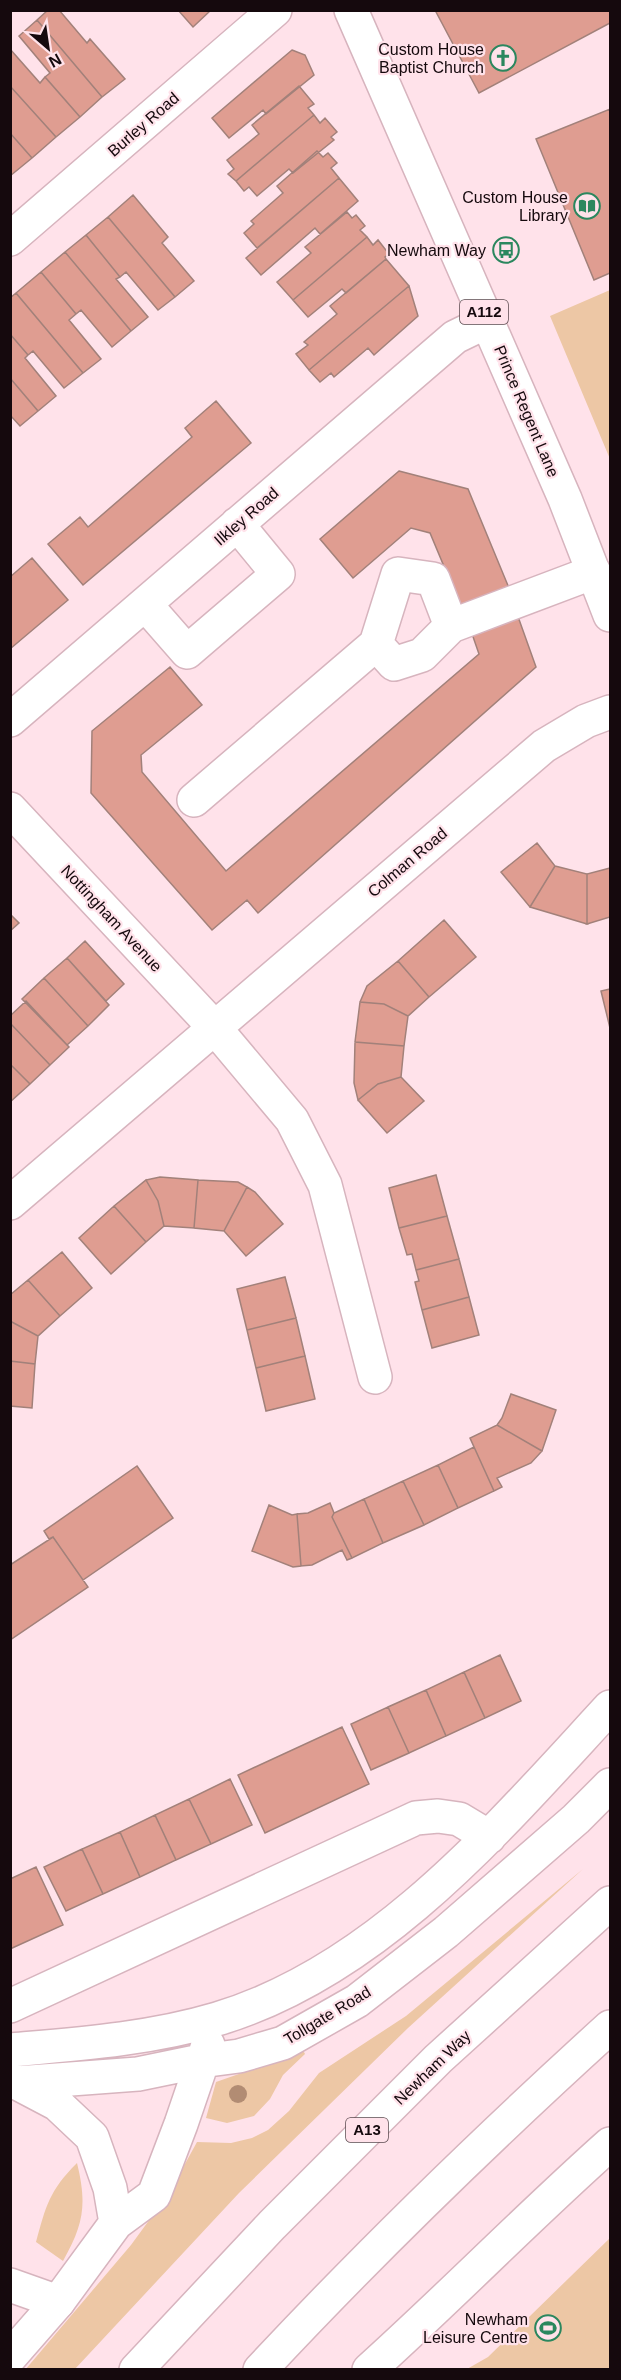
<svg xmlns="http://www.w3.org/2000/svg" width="621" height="2380" font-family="Helvetica,sans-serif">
<rect width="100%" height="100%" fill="#ffe2ea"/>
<path fill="#edc7a5" d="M610 290V459L550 316Z
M583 1869 408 2028 239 2193 75 2369 25 2370 131 2245 169 2193 197 2142 231 2143 252 2138 268 2130 289 2111 319 2073 406 2016Z
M302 2048 305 2054 283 2075 270 2099 254 2116 227 2123 206 2118 216 2082 259 2067Z
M77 2163C87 2204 84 2224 63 2261L36 2242C46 2206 49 2191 77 2163Z
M610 2238V2369H467L488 2357Z"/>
<path fill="#df9d91" stroke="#a2817a" stroke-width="1.5" d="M48 10H59L87 43 90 39 125 79 102 97 37 20Z
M178 10H211L193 27Z
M435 10H610V23L479 93Z
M37 20 102 97 80 117 45 77 50 73 19 36Z
M10 49 40 83 45 77 80 117 56 137 10 86Z
M292 50 305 55 314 75 266 114 263 110 229 138 212 118Z
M10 86 56 137 32 158 10 133Z
M299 86 314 104 308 108 314 115 236 181 228 174 234 169 227 160 259 134 252 125Z
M610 109V273L594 280 536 139Z
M314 115 320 123 325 118 337 132 331 137 334 140 293 173 289 169 257 196 249 187 244 191 236 181Z
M10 133 32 158 10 176Z
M317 151 323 157 328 153 337 163 331 168 339 178 257 248 244 233 254 224 251 221 283 193 277 186Z
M339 178 358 201 320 234 315 228 261 275 246 258Z
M133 195 168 237 162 243 194 281 175 297 108 217Z
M347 212 352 218 356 215 365 226 360 230 367 237 293 300 277 282 311 253 305 247Z
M108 217 175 297 158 310 126 272 120 277 86 235Z
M86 235 120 277 116 279 148 317 131 331 65 252Z
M367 237 373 245 378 240 389 254 385 257 386 259 346 293 342 289 308 317 293 300Z
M65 252 131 331 112 347 81 310 76 314 41 272Z
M386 259 409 286 309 370 296 354 308 345 304 342 337 314 330 306Z
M41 272 76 314 69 320 101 359 83 373 16 293Z
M409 286 418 316 374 355 368 348 334 377 331 373 320 382 309 370Z
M16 293 83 373 64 388 33 351 28 355 10 334V298Z
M10 334 28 355 25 358 56 396 38 411 10 378Z
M10 378 38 411 20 426 10 415Z
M216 401 251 443 83 585 48 544 80 517 88 527 192 437 185 428Z
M399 471 468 489 509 588 461 607 430 533 411 528 353 578 320 539Z
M32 558 68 600 10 649V577Z
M516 611 536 667 258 913 247 900 212 930 91 793 92 731 170 667 202 705 141 755 142 772 226 871 479 654 470 628Z
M537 843 555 866 530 907 501 872Z
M555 866 587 874V924L530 907Z
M610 868V917L587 924V874Z
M10 914 19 923 10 931Z
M444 920 476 957 429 997 398 961Z
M85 941 124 984 106 1001 67 958Z
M67 958 109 1005 88 1026 44 978Z
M398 961 429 997 408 1016 384 1004 360 1002 367 986Z
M44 978 88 1026 67 1045 22 999Z
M610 989V1028L601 991Z
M26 1001 69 1047 50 1065 10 1023V1016Z
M360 1002 384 1004 408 1016 404 1046 355 1042Z
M10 1023 50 1065 30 1084 10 1064Z
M355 1042 404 1046 401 1077 378 1084 358 1100 354 1083Z
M10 1064 30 1084 10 1102Z
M401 1077 424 1101 387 1133 358 1100 378 1084Z
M436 1175 447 1216 399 1228 389 1188Z
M160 1177 198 1180 194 1228 164 1226 158 1201 146 1180Z
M146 1180 158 1201 164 1226 146 1242 114 1206Z
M198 1180 238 1182 247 1187 224 1231 194 1228Z
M247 1187 255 1192 283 1224 246 1256 224 1231Z
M114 1206 146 1242 111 1274 79 1238Z
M447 1216 459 1259 416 1270 412 1254 407 1255 399 1228Z
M62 1252 92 1288 60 1316 28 1280Z
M459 1259 469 1297 422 1310 415 1282 419 1281 416 1270Z
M285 1277 296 1318 247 1330 237 1289Z
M28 1280 60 1316 38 1336 10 1321V1295Z
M469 1297 479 1335 432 1348 422 1310Z
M296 1318 305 1356 256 1368 247 1330Z
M10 1321 38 1336 35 1364 10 1361Z
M305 1356 315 1399 266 1411 256 1368Z
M10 1361 35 1364 32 1408 10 1406Z
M511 1394 556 1410 542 1451 497 1425 502 1418Z
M497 1425 542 1451 531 1463 497 1478 502 1487 494 1491 470 1438Z
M474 1447 494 1491 458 1508 438 1465Z
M438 1465 458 1508 424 1525 403 1481Z
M137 1466 173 1518 83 1580 53 1537 49 1539 44 1531Z
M403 1481 424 1525 383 1543 364 1499Z
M364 1499 383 1543 352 1558 332 1517 334 1513Z
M330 1503 334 1513 332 1517 352 1558 347 1560 342 1550 312 1565 301 1566 297 1514 308 1513Z
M269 1505 292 1515 297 1514 301 1566 293 1567 252 1551Z
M53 1537 88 1587 10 1640V1565Z
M500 1655 521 1701 485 1718 464 1672Z
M464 1672 485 1718 446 1736 426 1690Z
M426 1690 446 1736 409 1753 388 1707Z
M388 1707 409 1753 371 1770 351 1724Z
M342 1727 369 1784 265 1833 238 1775Z
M230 1779 252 1825 211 1844 189 1799Z
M189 1799 211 1844 176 1860 155 1815Z
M155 1815 176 1860 140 1877 120 1832Z
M120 1832 140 1877 103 1894 82 1849Z
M82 1849 103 1894 66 1911 44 1867Z
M36 1867 63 1925 10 1949V1879Z"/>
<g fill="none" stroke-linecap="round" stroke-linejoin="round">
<g stroke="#d7b4be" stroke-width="36">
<path id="minor" d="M10 239 275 10
M145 604 187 652 278 574 237 524
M376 644 398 574 433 579 451 626
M10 720 455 337 488 321
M194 800 376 644 394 664 422 655 451 626 594 572
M10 809 214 1027 292 1120 325 1185 375 1377
M10 1203 544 746 586 721 610 712
M10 2006 416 1818 438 1816 459 1819 489 1837
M10 2050C79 2044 150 2039 217 2019 378 1971 499 1827 610 1707
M10 2079 17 2083 138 2074 201 2061 239 2056 283 2043 357 2001 446 1932 576 1819 610 1785
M19 2084 57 2104 92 2137 110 2188 116 2223
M10 2285 58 2302 116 2223 154 2195 181 2124 208 2045"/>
</g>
<g stroke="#d7b4be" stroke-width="36">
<path id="major" d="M351 10 565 499 610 615"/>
</g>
<g stroke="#d7b4be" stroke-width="36">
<path id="highway" d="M10 2357 58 2302
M136 2370 272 2225 438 2059 610 1903
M260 2370C372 2250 489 2137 610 2027
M369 2370C451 2296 528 2217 610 2144"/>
</g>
<use href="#minor" stroke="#fff" stroke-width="33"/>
<use href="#major" stroke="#fff" stroke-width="33"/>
<use href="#highway" stroke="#fff" stroke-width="33"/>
</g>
<circle fill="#b28c73" cx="238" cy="2094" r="9"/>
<defs>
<g id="church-ring" transform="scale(1.35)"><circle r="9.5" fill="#ffe2ea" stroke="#2b875e" stroke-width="1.5"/><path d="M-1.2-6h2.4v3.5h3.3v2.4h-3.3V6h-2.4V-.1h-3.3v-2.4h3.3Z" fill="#2b875e"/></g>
<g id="library-ring" transform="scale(1.35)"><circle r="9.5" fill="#ffe2ea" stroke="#2b875e" stroke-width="1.5"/><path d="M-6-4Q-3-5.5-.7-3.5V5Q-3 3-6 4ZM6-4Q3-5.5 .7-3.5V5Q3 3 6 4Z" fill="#2b875e"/></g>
<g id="bus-ring" transform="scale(1.35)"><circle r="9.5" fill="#ffe2ea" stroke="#2b875e" stroke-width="1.5"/><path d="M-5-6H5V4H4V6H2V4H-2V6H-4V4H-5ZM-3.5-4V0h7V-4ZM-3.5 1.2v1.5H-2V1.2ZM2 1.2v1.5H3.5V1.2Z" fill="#2b875e"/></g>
<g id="stadium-ring" transform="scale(1.35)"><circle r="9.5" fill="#ffe2ea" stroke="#2b875e" stroke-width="1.5"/><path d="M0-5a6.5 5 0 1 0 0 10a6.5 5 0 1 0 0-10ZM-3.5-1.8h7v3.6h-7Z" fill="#2b875e"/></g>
</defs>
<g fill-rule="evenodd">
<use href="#church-ring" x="503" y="58"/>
<use href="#library-ring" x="587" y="206"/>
<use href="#bus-ring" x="506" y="250"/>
<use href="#stadium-ring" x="548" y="2328"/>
</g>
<g text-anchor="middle" stroke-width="4.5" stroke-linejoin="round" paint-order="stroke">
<g fill="#ffe2ea" stroke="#5b4a4f" stroke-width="1.5">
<rect x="460" y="300" width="48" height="24" rx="4.5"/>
<rect x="346" y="2118" width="42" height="24" rx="4.5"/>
</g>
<g font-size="15" font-weight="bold" fill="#15090d">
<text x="484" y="317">A112</text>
<text x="367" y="2135">A13</text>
</g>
<g font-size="16" fill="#15090d" stroke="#ffe2ea" text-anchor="end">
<text x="484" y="55">Custom House<tspan x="484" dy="18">Baptist Church</tspan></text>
<text x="568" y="203">Custom House<tspan x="568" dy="18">Library</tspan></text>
<text x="486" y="256">Newham Way</text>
<text x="528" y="2325">Newham<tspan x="528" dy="18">Leisure Centre</tspan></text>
</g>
<g font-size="16" fill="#15090d" stroke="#ffe2ea">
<text transform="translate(143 124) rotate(-41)" y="6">Burley Road</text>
<text transform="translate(527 411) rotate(67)" y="6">Prince Regent Lane</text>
<text transform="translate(246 516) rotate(-41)" y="6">Ilkley Road</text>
<text transform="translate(407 862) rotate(-40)" y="6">Colman Road</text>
<text transform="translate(112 918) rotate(47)" y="6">Nottingham Avenue</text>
<text transform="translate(327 2015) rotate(-31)" y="6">Tollgate Road</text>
<text transform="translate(432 2067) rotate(-44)" y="6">Newham Way</text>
</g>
</g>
<rect width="621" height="2380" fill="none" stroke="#15090d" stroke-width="24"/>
<g transform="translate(48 48) rotate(151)" stroke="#ffe2ea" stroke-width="4.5" paint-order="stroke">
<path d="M0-4.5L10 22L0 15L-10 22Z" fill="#15090d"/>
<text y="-9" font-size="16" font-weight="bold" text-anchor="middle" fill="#15090d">N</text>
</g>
</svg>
